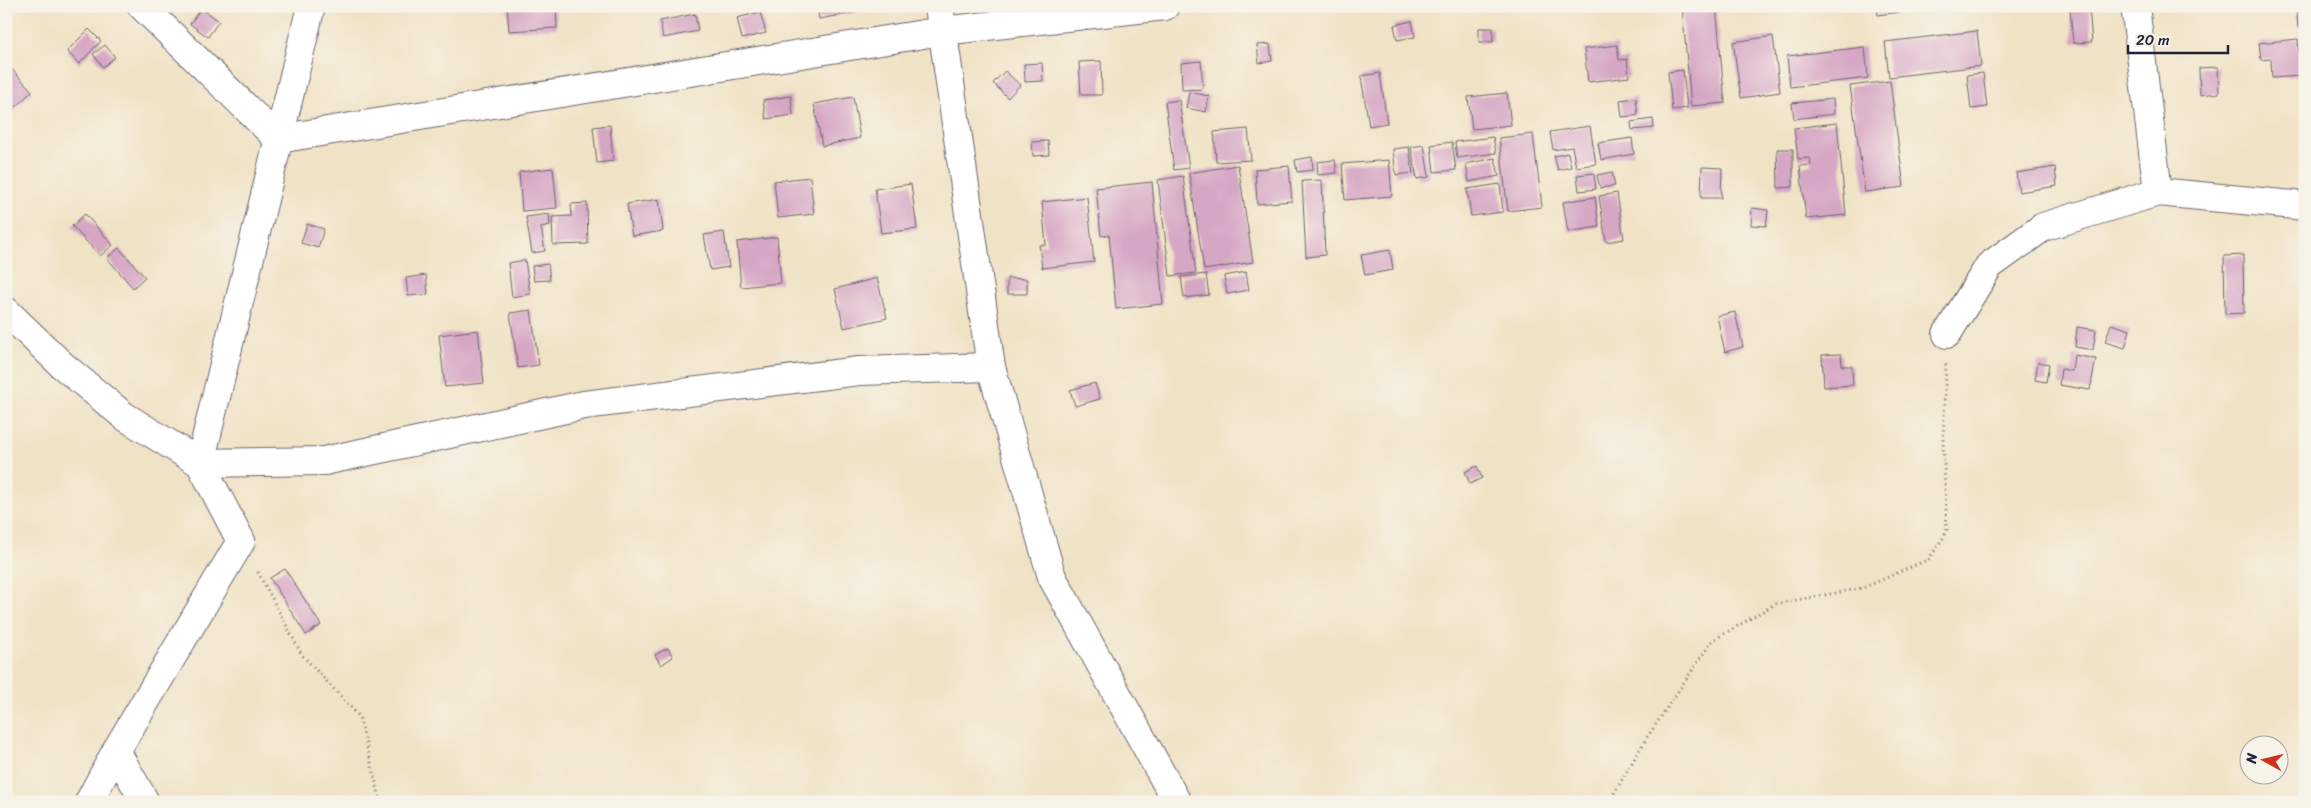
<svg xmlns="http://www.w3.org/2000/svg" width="2311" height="808" font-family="Sriracha,sans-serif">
<rect width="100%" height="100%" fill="#f7f3e8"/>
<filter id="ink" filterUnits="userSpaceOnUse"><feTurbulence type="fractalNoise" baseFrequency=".02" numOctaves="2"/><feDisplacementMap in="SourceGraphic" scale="10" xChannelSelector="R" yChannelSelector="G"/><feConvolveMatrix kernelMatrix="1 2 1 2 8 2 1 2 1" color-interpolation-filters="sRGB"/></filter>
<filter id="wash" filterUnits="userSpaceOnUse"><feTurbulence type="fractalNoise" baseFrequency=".0096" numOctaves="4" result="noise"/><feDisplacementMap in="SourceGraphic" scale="20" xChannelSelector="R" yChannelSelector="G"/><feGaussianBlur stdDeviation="1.12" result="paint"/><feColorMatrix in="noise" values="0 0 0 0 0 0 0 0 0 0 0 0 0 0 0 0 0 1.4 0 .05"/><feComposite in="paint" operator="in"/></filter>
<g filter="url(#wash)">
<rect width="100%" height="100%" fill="#f0e2c5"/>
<g id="blocks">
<path fill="#d6a6c5" d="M507 6H556L557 28 509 31Z
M817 6H856L857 12 819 19Z
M1682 6H1716L1725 103 1691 106Z
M1877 6H1907V11L1878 15Z
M2296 6H2305V26L2298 27Z
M2089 7 2092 42 2073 43 2070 9Z
M201 8 219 21 208 37 190 24Z
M760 12 766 33 742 39 737 18Z
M695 14 698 31 663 38 660 21Z
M1412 21 1415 37 1397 40 1394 25Z
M1479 28H1493V42H1479Z
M89 29 101 41 79 64 67 51Z
M1977 31 1981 66 1889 77 1885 42Z
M1773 36 1780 92 1741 98 1733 42Z
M2298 39 2301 76 2272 78 2271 59 2261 60 2259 43Z
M1270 44 1272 61 1259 63 1257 45Z
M105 45 115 57 103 67 93 54Z
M1617 45 1619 60 1627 59 1629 77 1588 82 1584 49Z
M1865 47 1868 78 1790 87 1787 56Z
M1101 61 1102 95H1081L1079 62Z
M1201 61 1203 89 1182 90 1181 63Z
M6 63 32 91 8 115 6 112Z
M1042 63 1043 81 1025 82 1024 64Z
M2218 67 2219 93 2200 95 2199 68Z
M1683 70 1687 108 1672 110 1668 72Z
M1005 71 1020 85 1008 98 993 83Z
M1380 73 1387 123 1369 126 1361 76Z
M1983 73 1987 107 1971 109 1967 75Z
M1890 81 1904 187 1865 192 1850 86Z
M1189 92 1209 96 1206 112 1186 108Z
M1507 93 1511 125 1472 129 1468 97Z
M791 96 793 115 766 119 763 100Z
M853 97 860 138 822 146 814 104Z
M1636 98 1638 115 1622 117 1620 100Z
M1833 99 1834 114 1794 119 1792 103Z
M1179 100 1189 168 1174 170 1165 102Z
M1653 119 1654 128 1632 130 1631 122Z
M1837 123 1846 215 1806 219 1800 166 1811 165 1810 158 1798 159 1794 128Z
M610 125 613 161 597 163 593 127Z
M1590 126 1596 164 1576 167 1572 147 1553 150 1550 132Z
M1248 129 1251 160 1216 162 1214 132Z
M1533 134 1542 207 1508 211 1499 138Z
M1493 137 1496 153 1457 158 1455 142Z
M1632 138 1634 154 1601 160 1598 143Z
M1048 141 1049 155 1033 156 1032 142Z
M1452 142 1456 170 1434 172 1431 145Z
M1424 145 1429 177 1417 179 1411 147Z
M1409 147 1413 173 1396 175 1393 149Z
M1777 149H1793V187L1778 188Z
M1568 153 1571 167 1558 170 1554 156Z
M1312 157 1313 170 1297 172 1295 160Z
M1495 158 1499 176 1469 182 1466 164Z
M1335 160 1337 173 1318 175 1317 162Z
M1389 160 1392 196 1345 200 1342 164Z
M1238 165 1253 262 1204 270 1189 173Z
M1289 166 1292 201 1257 204 1255 169Z
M1702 167 1722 168 1721 198H1701Z
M2055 167 2057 186 2019 192 2016 173Z
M553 168 557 208 522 211 519 172Z
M1612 172 1615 186 1600 188 1597 175Z
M1594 173 1596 189 1579 191 1577 175Z
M1183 176 1196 273 1170 276 1158 180Z
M810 177 814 214 778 218 774 181Z
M1322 180 1325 255 1306 257 1302 181Z
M1152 182 1163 304 1116 309 1109 235 1101 236 1096 188Z
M911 184 917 229 881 233 875 189Z
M1500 184 1503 212 1471 216 1467 189Z
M1617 193 1624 239 1606 242 1599 196Z
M1087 197 1094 262 1042 268 1039 245H1046L1042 202Z
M1595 197 1599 227 1568 232 1563 202Z
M659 199 663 231 632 236 627 204Z
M587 203 588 244 553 245 552 217 572 216 571 204Z
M1752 208 1768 210 1766 226 1751 225Z
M85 214 113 245 100 256 72 226Z
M549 214 550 225 541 227 545 251 532 253 526 217Z
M307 224 324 229 318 248 301 243Z
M724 232 729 267 710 270 704 235Z
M777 237 781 283 741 287 737 242Z
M119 248 145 277 133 288 107 258Z
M1390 250 1393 270 1365 275 1361 255Z
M2243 255 2244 313 2225 314 2224 256Z
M525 260 530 294 512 297 508 263Z
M548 264 550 280 534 281 532 266Z
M1246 272 1249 290 1227 294 1224 276Z
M1206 274 1209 295 1184 298 1181 277Z
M426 275 428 294 408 296 406 278Z
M877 278 887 318 844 328 835 289Z
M1007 278 1027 279V294H1007Z
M531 310 539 365 518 368 510 313Z
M1735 312 1743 347 1725 352 1717 316Z
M2111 324 2130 330 2125 348 2105 342Z
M2077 327 2096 330 2093 350 2075 347Z
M478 330 484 383 445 387 439 335Z
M1841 354 1842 366H1852L1853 385 1824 387 1822 355Z
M2074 355 2096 359 2090 390 2059 385 2061 369 2072 371Z
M2038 362 2049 364 2046 382 2035 380Z
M1095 383 1100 399 1075 406 1070 390Z
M1477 466 1482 478 1470 484 1465 472Z
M285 569 321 625 306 635 270 578Z
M668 648 673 657 661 665 655 655Z"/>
</g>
</g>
<g filter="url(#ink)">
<use href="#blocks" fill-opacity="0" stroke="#6a656b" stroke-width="1"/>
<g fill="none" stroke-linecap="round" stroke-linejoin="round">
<g stroke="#6a656b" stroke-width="30">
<path id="minor" d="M142 6 278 139 942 31 1165 6
M2135 6 2158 192
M6 311 62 365 124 416 200 463 241 541 116 751 89 802
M1947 334 1989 266 2043 227 2158 192 2305 206
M200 463 324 461 584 405 859 371 991 367
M200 463 311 6
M116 751 145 802"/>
</g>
<g stroke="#6a656b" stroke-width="30">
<path id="tertiary" d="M939 6 991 367 1052 577 1177 802"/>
</g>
<path stroke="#6a656b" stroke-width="3" stroke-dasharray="1 4" stroke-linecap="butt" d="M258 572 302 655 359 716 381 802
M1609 802 1646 739 1712 641 1775 604 1863 588 1929 559 1947 532 1943 442 1946 364"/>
<use href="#minor" stroke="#fff" stroke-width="28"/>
<use href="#tertiary" stroke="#fff" stroke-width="28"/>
</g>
</g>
<rect width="2311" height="808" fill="none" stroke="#f7f3e8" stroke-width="25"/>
<g transform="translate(2264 760) rotate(278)"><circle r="24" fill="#f7f3e8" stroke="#a29fa3"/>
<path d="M0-4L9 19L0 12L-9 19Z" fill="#c8321e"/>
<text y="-8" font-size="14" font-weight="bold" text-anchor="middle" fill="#22223b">N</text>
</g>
<path d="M2128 45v8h100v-8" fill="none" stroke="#22223b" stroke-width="2.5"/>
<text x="2136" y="45" font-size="15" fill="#22223b" stroke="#f7f3e8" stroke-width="4" paint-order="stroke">20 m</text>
</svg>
